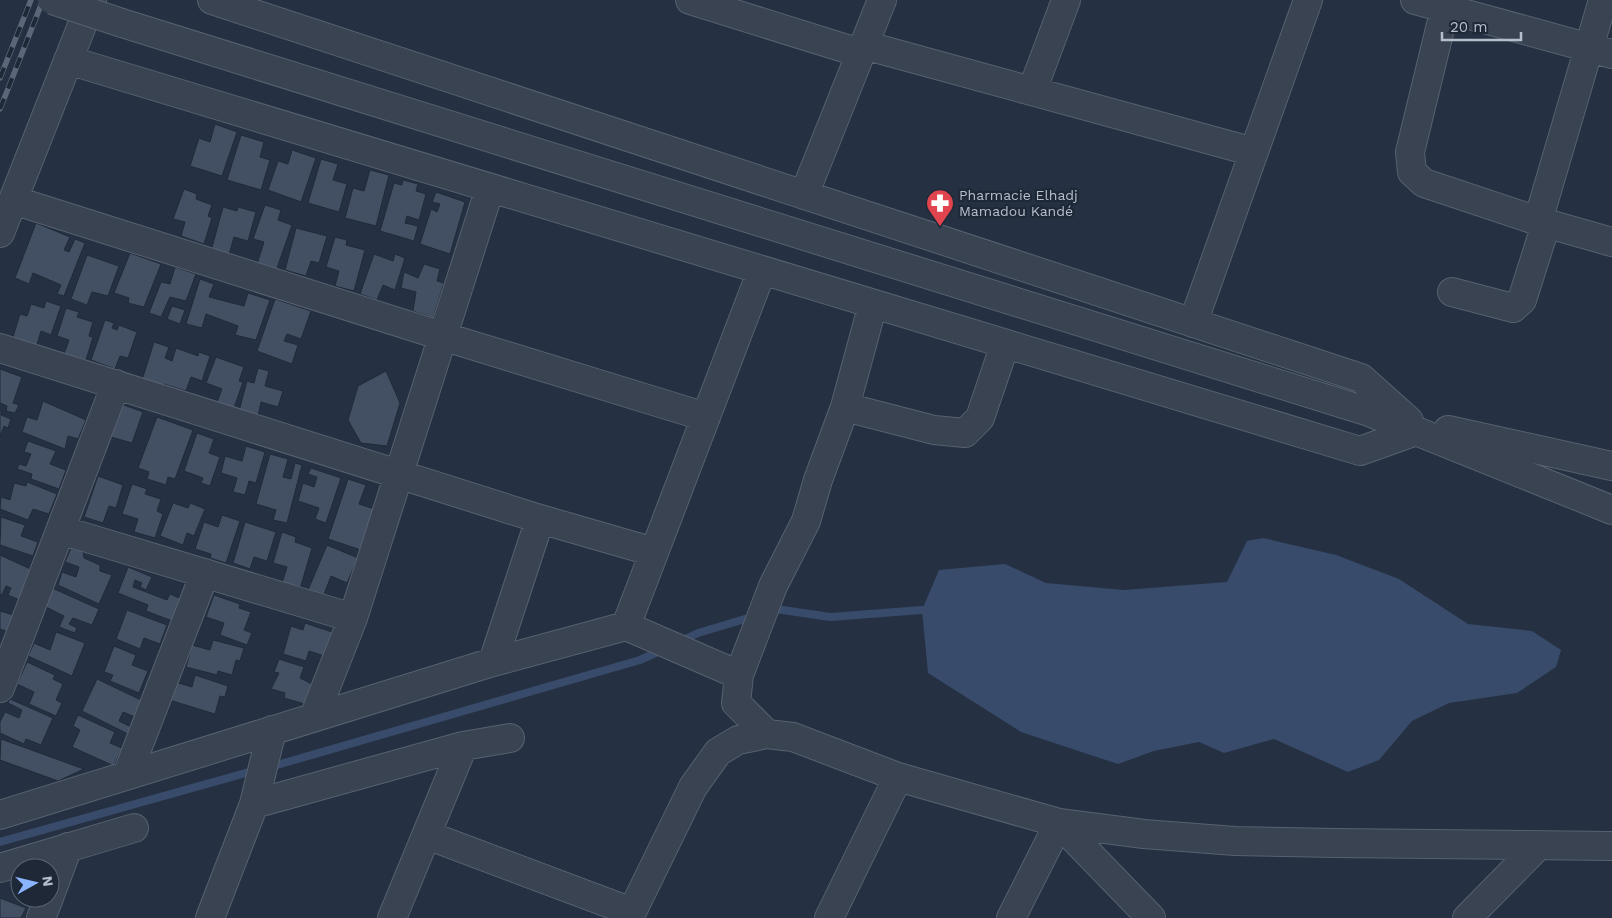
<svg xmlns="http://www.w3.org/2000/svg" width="1612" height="918" font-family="'Work Sans',sans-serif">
<rect width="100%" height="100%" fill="#253142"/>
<path fill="#384b6a" d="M1263 538 1336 555 1399 579 1468 624 1532 631 1561 650 1556 667 1517 693 1449 703 1412 721 1379 760 1348 772 1274 739 1224 753 1199 742 1154 751 1118 764 1021 732 928 673 922 610 939 570 1005 564 1046 583 1124 590 1227 582 1247 541Z"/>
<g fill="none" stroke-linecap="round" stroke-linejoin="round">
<path stroke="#384b6a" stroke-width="8" d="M771 611 776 609 830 617 922 610
M681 641 698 633 755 616
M270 767 640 660 664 649
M0 842 256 770"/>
</g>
<path fill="#435064" stroke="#202a39" d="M215 124 237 132 222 176 190 166 199 138 210 142Z
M241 135 264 142 260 157 270 160 261 190 227 180Z
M292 150 316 158 301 202 268 190 278 161 288 164Z
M321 159 338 164 333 180 347 184 339 212 308 203Z
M370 170 389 175 376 226 345 218 353 188 364 191Z
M403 180 418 184 416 191 426 194 419 220 407 216 405 223 418 226 414 241 380 231 394 183 402 185Z
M184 189 197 194 196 199 212 205 208 216 212 218 204 244 181 236 185 222 173 219Z
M436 192 465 202 450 254 420 244 431 209 437 212 440 204 432 202Z
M265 205 281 210 278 220 292 225 276 271 257 264 264 242 253 239Z
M223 207 237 211 238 207 256 212 248 241 234 237 229 255 211 251Z
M36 223 70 237 64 250 69 252 75 239 85 243 64 296 57 294 61 285 33 273 29 284 15 278Z
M296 228 327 236 319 263 311 261 306 276 285 270Z
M335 237 347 240 346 245 365 250 354 291 335 286 339 271 326 267Z
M130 253 161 264 144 307 128 303 129 298 114 293Z
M374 254 393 261 395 254 405 258 395 290 383 285 377 300 360 294Z
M87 255 119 266 108 296 92 292 87 305 71 299Z
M424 264 440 269 437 281 444 283 433 318 413 311 416 292 401 288 404 272 418 278Z
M175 267 196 274 186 301 170 297 161 317 149 313 161 282 170 284Z
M200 279 214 284 209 297 244 306 248 293 270 300 256 340 235 335 238 326 206 314 202 328 186 324Z
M275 299 311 311 301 339 287 334 284 341 298 345 292 364 257 351Z
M46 301 61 306 51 335 41 331 36 348 12 340 20 314 27 316 31 304 44 308Z
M172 306 185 310 180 324 167 319Z
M66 308 79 312 77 317 93 322 89 336 93 337 86 360 64 354 69 340 57 336Z
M105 320 114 323 112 328 117 330 119 325 137 332 128 358 120 356 115 369 91 360Z
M154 342 169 347 165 358 172 361 176 348 198 356 199 352 210 356 202 381 191 377 186 391 164 384 162 390 141 383Z
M216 357 244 367 239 381 243 382 234 408 217 402 222 389 206 383Z
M258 368 269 371 265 386 283 391 278 407 261 402 258 416 239 411 247 381 254 383Z
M0 369 22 377 13 403 19 405 15 413 6 411 7 406 0 403Z
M386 371 400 403 387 446 361 443 348 420 358 386Z
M43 401 86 420 78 439 68 436 65 449 22 432 27 417 37 420Z
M121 404 143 412 132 443 111 437Z
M0 411 2 412 1 415 11 419 8 428 4 426 0 437Z
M157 417 193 430 175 479 168 477 166 485 147 479 149 472 138 468Z
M197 433 214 439 209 453 220 457 210 486 201 483 203 478 184 471Z
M28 441 56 451 50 464 66 470 59 489 31 479 32 474 17 469 19 464 26 466 31 454 24 452Z
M246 446 265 452 256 483 249 481 245 495 233 492 237 478 221 473 225 456 242 461Z
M270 454 288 459 283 477 291 479 295 463 302 465 287 523 273 520 276 510 256 504Z
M311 468 341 478 326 523 315 519 319 508 298 501 303 483 314 487 317 477 308 474Z
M98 476 123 485 116 508 109 506 103 523 84 517Z
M348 479 366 485 359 504 377 510 364 551 328 539Z
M27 482 57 494 49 514 33 509 28 520 0 509 1 497 10 500 14 483 26 486Z
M132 484 147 489 145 494 161 499 157 511 163 514 155 538 134 532 138 519 122 514Z
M173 503 188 508 190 503 205 509 194 536 187 533 183 545 160 536Z
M222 515 240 521 226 563 210 558 211 554 195 549 204 522 218 527Z
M1 517 25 525 21 536 38 542 33 556 0 545Z
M245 522 276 532 267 561 254 557 250 569 233 563Z
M282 532 296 537 295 542 312 548 300 589 282 583 287 567 273 563Z
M327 545 358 558 347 583 331 576 323 597 308 590Z
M71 548 83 551 84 558 100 565V571L112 575 99 604 58 585 62 572 76 577 79 567 65 562Z
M0 555 35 571 22 601 8 595 11 588 6 586 2 595 0 594Z
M128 567 152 577 146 590 140 587 142 583 135 580 133 587 167 600 170 594 184 600 175 622 146 611 148 605 118 593Z
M52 588 99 609 92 625 73 618 69 624 77 628 75 633 59 627 64 616 44 606Z
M214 595 240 604 239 608 251 612 244 630 252 633 247 645 220 635 224 623 206 617Z
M127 610 167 625 160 644 144 638 140 649 116 639Z
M0 611 14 615 8 632 0 629Z
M305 623 332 632 324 656 309 651 306 661 283 654 291 626 303 630Z
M56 632 85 643 72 676 28 656 34 643 50 650Z
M213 640 244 648 240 661 236 660 232 675 218 671 217 675 186 667 192 645 210 650Z
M114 646 136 655 132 665 148 671 139 693 110 681 113 675 104 672Z
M279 659 304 667 300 678 312 684 308 705 284 698 285 693 271 689 279 673 274 672Z
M27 662 55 675 53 679 63 684 56 700 62 703 56 716 29 704 34 692 17 684Z
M195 675 228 686 225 697 220 696 215 714 169 700 175 682 192 687Z
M97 679 143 701 135 717 123 712 119 721 131 727 128 734 82 711Z
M10 699 53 718 41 745 26 739 24 744 0 733V722L5 712 19 718 22 710 8 703Z
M78 715 115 732 110 743 122 748 114 766 72 747 80 730 73 726Z
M1 739 84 769 58 781 0 760Z
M0 898 26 908 21 918H0Z"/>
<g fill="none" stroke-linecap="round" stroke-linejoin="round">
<g stroke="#57616f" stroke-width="30">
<path id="minor" d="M212 0 1361 378 1409 421
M690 0 860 53
M1415 0 1612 54
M1447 0 1410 152 1412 172 1424 183 1538 221 1603 0
M864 45 1254 152
M68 60 1360 451 1416 431
M1032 91 1066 0
M804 195 882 0
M13 200 442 336 706 417
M1538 221 1612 242
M0 233 92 0
M1452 292 1513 308 1522 300 1546 224
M1193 323 1308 0
M0 348 540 519 654 552
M845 407 873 304
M61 530 353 618
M626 626 762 270
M493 662 540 519
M739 675 773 586 806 521 818 480 845 407 934 430 965 433 980 418 1005 344
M0 688 116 384
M314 717 353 618 490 188
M127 775 205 573
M254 804 463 746 510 738
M0 815 493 662 626 626 739 675 736 703 767 734
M427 835 632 912
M0 868 134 828
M50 895 68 847
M41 918 49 898
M210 918 254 804 272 730
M392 918 463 746
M629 918 693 787 718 752 738 740 767 734 793 737 898 777 1059 823 1144 834 1235 841 1335 843 1612 846
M829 918 898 777
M1011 918 1059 823 1151 918
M1467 918 1538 846"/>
</g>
<g stroke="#57616f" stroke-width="30">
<path id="tertiary" d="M122 23 1369 412 1612 510
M1448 430 1612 466"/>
</g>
<use href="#minor" stroke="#394352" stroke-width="28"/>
<use href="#tertiary" stroke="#394352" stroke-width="28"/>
<g stroke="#5b6779" stroke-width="5.5">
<path id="rail" d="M0 78 31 0
M0 109 43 0"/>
</g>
<use href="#rail" stroke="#1e2837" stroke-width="4" stroke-dasharray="11" stroke-linecap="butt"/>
<g stroke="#57616f" stroke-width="30" stroke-linecap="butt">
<path id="tertiary-bridge" d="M52 0 122 23"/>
</g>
<use href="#tertiary-bridge" stroke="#394352" stroke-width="28"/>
</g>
<defs>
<g id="pharmacy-pin" transform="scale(1.4375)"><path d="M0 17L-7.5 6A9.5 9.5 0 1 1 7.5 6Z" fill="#e0444e" stroke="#1e2837"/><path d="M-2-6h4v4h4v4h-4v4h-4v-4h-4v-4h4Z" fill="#fff"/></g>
</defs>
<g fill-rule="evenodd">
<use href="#pharmacy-pin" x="940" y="203"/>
</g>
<g text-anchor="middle" stroke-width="4.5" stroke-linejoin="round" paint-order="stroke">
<g font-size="14" fill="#b6becc" stroke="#1e2837" text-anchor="start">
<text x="959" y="200">Pharmacie Elhadj<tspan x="959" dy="16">Mamadou Kandé</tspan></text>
</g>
</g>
<g transform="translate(35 883) rotate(82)"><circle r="24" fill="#1e2837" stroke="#5b6473"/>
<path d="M0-4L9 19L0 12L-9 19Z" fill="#8ab4fd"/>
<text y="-8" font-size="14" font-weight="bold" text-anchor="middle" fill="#b6becc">N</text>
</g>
<path d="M1442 32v8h79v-8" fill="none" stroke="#b6becc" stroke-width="2.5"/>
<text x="1450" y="32" font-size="15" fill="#b6becc" stroke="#1e2837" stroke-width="4" paint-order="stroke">20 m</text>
</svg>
